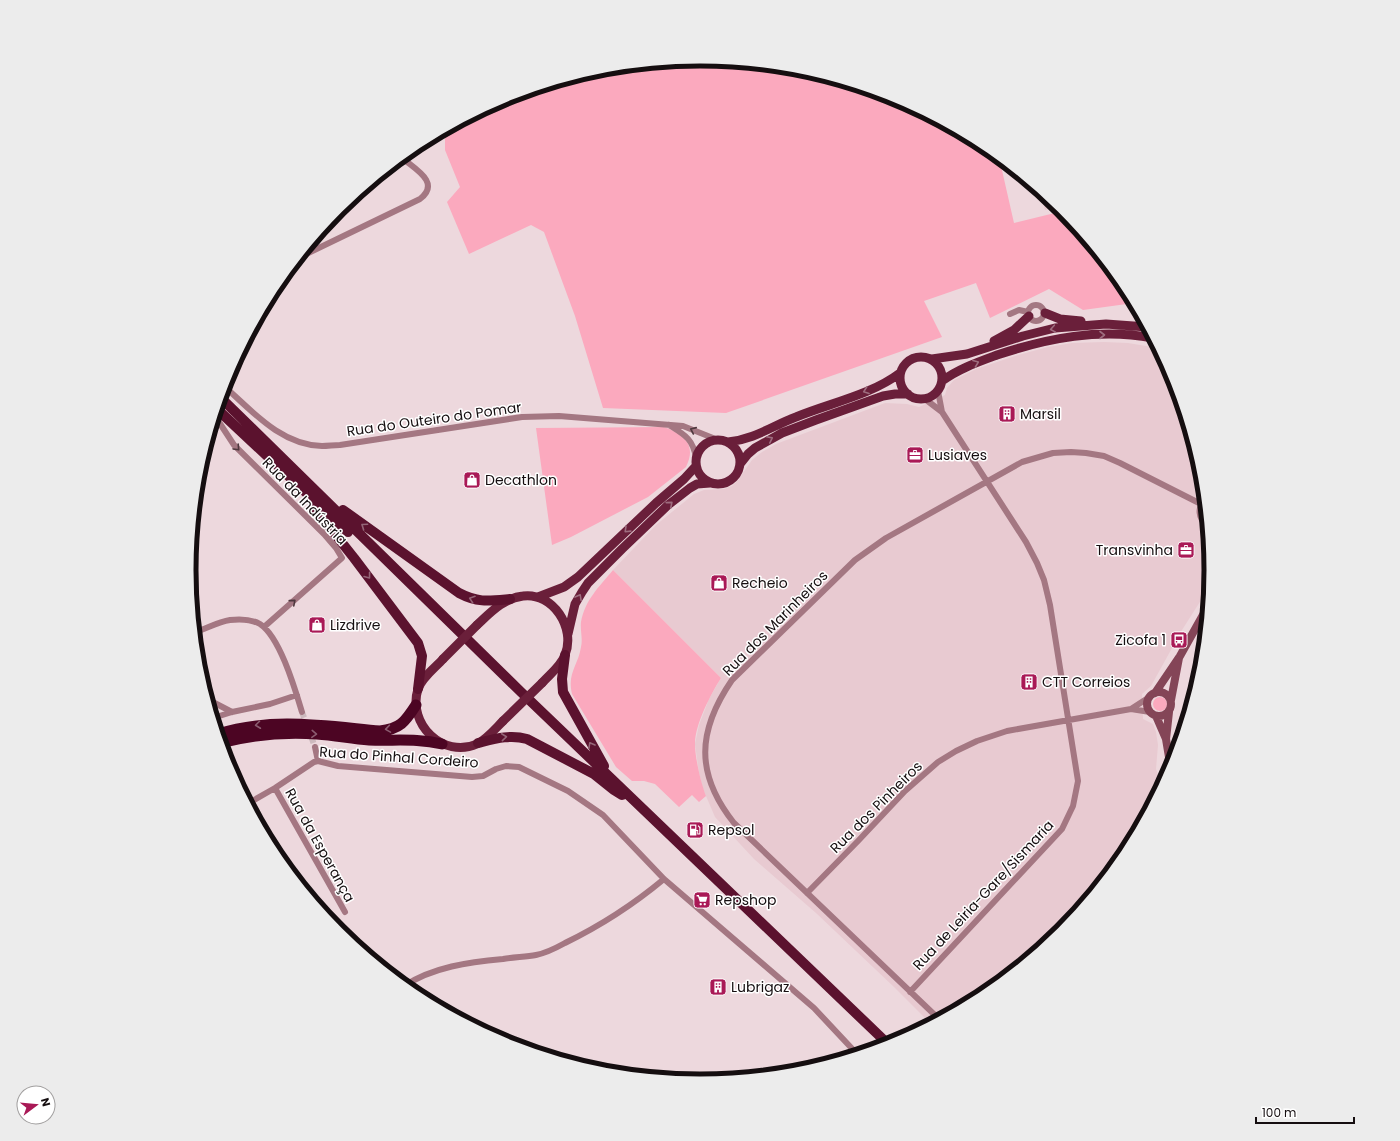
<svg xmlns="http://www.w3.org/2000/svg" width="1400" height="1141" font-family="Poppins,sans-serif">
<rect width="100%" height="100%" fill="#edd8dd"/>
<path fill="#e8cad1" d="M1040 191 1059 207 1045 210Z
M1104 342 1128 343 1158 348 1173 375 1202 471 1211 571 1210 586 1182 630 1151 686 1142 694 1143 719 1153 724 1156 732 1158 745 1156 769 1162 787 1125 855 1062 932 984 996 931 1024 894 987 816 913 754 859 715 817 703 789 699 773 695 744 699 725 709 699 721 678 613 570 656 525 694 494 704 490 724 489 732 486 738 480 752 460 762 452 776 444 885 403 907 404 919 407 945 395 947 388 954 380 976 369 1018 355 1048 347 1072 343Z"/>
<path fill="#fba9be" d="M700 59 800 69 896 98 984 145 999 157 1014 223 1063 211 1125 287 1134 303 1083 310 1049 289 990 318 976 283 924 301 942 337 726 413 603 408 575 316 544 232 531 225 469 254 447 202 460 187 445 150V129L504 98 600 69Z
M664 427C684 434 697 445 686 467L648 497 571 537 552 545 536 428Z
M613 570 721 678C711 694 695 724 695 744 695 758 701 783 706 796L699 802 692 795 679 807 655 784 644 781H632L616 767 572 694C567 673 578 666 581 647 583 639 580 630 581 622 585 600 599 587 613 570Z
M1153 704a7 7 0 1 1 14 0a7 7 0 1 1-14 0Z"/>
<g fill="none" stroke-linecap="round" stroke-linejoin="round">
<path stroke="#cdbabe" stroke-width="6" stroke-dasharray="6 3" stroke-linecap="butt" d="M302 712 315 747"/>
<path stroke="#a47782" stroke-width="6" d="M298 258 420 199C442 182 413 168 401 157
M1028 313a8 8 0 1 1 16 0a8 8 0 1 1-16 0Z
M1010 314 1019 310 1028 312
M224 386C252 411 281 445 322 446 328 446 334 445 340 445L522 417 559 416 683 426 718 440
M938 391 942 412
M215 416 234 445 324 534 336 548 342 558 264 627
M669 425C685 435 693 439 696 458
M1205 499C1197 508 1198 518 1207 526
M195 632C206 629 217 622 230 620 239 619 251 619 260 624 280 637 295 689 302 712
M207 699 232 712
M1131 709 1148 698
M213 718 232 712 270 704 297 695
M315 747 318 761
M275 788 345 912
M247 804 275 788 314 762 318 761 338 766 472 777 483 776 496 769 506 766 519 767 568 791 603 815 664 879 814 1008 858 1055
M807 893 858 841 905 791 938 762 956 751 977 741 1007 731 1131 709 1150 712
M404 986C433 967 469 962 503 959 514 957 526 957 536 955 546 953 556 948 565 943 600 926 634 904 664 879
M910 992 1062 829 1073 806 1078 781 1050 605 1044 580 1037 563 1026 542 942 412 925 399
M940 1020 734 823C695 774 697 731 732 680L855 560 886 538 1022 462 1053 453 1071 452 1086 453 1104 456 1120 463 1201 504"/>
<path stroke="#844557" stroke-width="8" d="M1147 704a12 12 0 1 1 24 0a12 12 0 1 1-24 0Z
M1155 693 1180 656 1208 606
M1171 700 1179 658
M1169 712 1166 739 1171 769
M1156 716 1166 739"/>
<path stroke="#6a1f3a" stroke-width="9" d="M1045 313 1060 319 1081 321
M994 341 1014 330 1029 316
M900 378a21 21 0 1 1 42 0a21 21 0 1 1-42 0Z
M932 359 967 354 1023 336 1055 328 1106 324 1147 327
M942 381C958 369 978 362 997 355 1048 338 1099 328 1153 338
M696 462a22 22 0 1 1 44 0a22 22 0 1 1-44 0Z
M728 442C755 439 772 426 796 417 830 403 871 395 900 373
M740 464 748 454 755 448 782 433 816 420 883 396 895 394H908
M538 597 564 587 578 577 656 503 684 479 696 466
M477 625C491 612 504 598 523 596 553 592 576 628 565 655 561 666 550 674 542 683
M568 634 575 604 582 592 588 583 622 549 668 505 690 488 697 484 710 483
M443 659C435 668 422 677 418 689 407 724 443 759 477 744 487 739 495 729 503 721"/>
<path stroke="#5b122e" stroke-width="10" d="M221 398 521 692 889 1045
M217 409 348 532
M315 509 354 558 418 643 422 656 418 689
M343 510 459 593C478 603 489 601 510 599
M565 655 562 679 563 692 604 766
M478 743C494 739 510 734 527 739L594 774 614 790 622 795"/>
<path stroke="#4c0523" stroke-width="11" d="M218 734C272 717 324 726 380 731 400 729 405 722 416 705
M220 743C253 734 284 732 317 734 335 735 352 739 369 740 395 741 417 738 442 744"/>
<path stroke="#6a1f3a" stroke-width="9" d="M443 659 477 625
M503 721 542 683"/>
</g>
<defs><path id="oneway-chevron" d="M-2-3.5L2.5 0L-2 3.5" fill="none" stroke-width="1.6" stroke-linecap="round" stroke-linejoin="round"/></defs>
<g stroke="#9e6d7f">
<use href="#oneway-chevron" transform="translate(1053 329) rotate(170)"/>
<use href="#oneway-chevron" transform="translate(1102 335)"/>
<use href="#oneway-chevron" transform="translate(976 363) rotate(-21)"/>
<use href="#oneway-chevron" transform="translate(866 391) rotate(160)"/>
<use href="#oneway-chevron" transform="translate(770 439) rotate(-27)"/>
<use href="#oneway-chevron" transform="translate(670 504) rotate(-40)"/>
<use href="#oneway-chevron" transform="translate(627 530) rotate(136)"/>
<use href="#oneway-chevron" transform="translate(579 597) rotate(-61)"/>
</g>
<g stroke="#4e383e">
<use href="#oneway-chevron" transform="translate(693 430) rotate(-156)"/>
<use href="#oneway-chevron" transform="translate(237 448) rotate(47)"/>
<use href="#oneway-chevron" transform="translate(293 602) rotate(-41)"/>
</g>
<g stroke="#946577">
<use href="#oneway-chevron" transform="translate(364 526) rotate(-145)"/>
<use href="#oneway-chevron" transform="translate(368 576) rotate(53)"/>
<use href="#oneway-chevron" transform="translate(472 599) rotate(-161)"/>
<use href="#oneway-chevron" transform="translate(504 737) rotate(-6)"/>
<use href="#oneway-chevron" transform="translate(591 745) rotate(-119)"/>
</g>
<g stroke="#8b5c70">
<use href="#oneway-chevron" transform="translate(258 725) rotate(173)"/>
<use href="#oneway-chevron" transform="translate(388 729) rotate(171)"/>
<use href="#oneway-chevron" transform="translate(314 734) rotate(3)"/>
</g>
<defs>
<g id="building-square" transform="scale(0.9)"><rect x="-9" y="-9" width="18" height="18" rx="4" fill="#a91956" stroke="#fff"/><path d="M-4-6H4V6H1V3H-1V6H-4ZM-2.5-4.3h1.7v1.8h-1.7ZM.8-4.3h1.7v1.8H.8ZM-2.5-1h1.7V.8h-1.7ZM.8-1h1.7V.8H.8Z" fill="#fff"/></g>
<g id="office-square" transform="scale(0.9)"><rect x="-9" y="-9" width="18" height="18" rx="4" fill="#a91956" stroke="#fff"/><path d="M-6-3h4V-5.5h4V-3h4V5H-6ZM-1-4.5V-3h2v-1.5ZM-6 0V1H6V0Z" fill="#fff"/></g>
<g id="shop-square" transform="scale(0.9)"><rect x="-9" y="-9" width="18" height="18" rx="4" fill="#a91956" stroke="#fff"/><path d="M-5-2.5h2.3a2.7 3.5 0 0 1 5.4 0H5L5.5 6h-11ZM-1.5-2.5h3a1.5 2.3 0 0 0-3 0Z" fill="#fff"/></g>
<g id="bus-square" transform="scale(0.9)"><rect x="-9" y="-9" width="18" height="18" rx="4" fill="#a91956" stroke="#fff"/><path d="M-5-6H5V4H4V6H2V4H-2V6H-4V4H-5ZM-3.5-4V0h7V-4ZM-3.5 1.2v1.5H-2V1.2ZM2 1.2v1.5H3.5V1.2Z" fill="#fff"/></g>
<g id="fuel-square" transform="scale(0.9)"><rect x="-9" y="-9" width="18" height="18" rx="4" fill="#a91956" stroke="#fff"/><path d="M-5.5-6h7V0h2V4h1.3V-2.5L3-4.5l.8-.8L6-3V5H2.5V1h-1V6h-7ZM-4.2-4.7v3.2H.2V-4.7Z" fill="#fff"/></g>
<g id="supermarket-square" transform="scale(0.9)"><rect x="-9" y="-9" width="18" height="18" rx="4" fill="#a91956" stroke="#fff"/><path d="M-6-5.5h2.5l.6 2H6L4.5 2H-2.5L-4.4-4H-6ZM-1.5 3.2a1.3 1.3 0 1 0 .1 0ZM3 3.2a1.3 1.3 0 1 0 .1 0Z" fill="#fff"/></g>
</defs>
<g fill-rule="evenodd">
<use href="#building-square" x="1007" y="414"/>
<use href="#office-square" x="915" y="455"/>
<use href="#shop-square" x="472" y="480"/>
<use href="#office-square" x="1186" y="550"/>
<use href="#shop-square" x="719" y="583"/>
<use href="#shop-square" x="317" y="625"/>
<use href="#bus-square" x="1179" y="640"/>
<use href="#building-square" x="1029" y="682"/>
<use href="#fuel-square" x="695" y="830"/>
<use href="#supermarket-square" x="702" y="900"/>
<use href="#building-square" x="718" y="987"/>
</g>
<g text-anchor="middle" stroke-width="3" stroke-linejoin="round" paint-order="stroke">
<g font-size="14" fill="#150e10" stroke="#fff" text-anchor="start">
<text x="1020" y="419">Marsil</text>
<text x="928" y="460">Lusiaves</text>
<text x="485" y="485">Decathlon</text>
<text x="1173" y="555" text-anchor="end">Transvinha</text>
<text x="732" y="588">Recheio</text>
<text x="330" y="630">Lizdrive</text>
<text x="1166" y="645" text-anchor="end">Zicofa 1</text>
<text x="1042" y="687">CTT Correios</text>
<text x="708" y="835">Repsol</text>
<text x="715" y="905">Repshop</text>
<text x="731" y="992">Lubrigaz</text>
</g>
<g font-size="14" fill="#150e10" stroke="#fff">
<text transform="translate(434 419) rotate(-8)" y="5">Rua do Outeiro do Pomar</text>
<text transform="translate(305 501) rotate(46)" y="5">Rua da Indústria</text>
<text transform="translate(775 623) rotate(-45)" y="5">Rua dos Marinheiros</text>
<text transform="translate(399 757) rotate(4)" y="5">Rua do Pinhal Cordeiro</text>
<text transform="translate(876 807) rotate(-45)" y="5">Rua dos Pinheiros</text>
<text transform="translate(320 845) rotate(61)" y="5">Rua da Esperança</text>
<text transform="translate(983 895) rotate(-47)" y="5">Rua de Leiria-Gare/Sismaria</text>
</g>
</g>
<path d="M0 0H1400V1141H0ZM196 570a504 504 0 1 1 1008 0a504 504 0 1 1-1008 0Z" fill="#ececec" fill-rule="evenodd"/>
<path fill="none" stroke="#150e10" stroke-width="5" d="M196 570a504 504 0 1 1 1008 0a504 504 0 1 1-1008 0Z"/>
<g transform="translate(36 1105) rotate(74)"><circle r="19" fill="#ffffff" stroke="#a19f9f"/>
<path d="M0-3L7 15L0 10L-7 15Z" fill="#a91956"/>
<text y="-6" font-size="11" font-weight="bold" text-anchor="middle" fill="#150e10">N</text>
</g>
<path d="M1256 1117v6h98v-6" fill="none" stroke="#150e10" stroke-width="2"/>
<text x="1262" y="1117" font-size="12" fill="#150e10" stroke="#ffffff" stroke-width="3" paint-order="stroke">100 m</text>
</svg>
